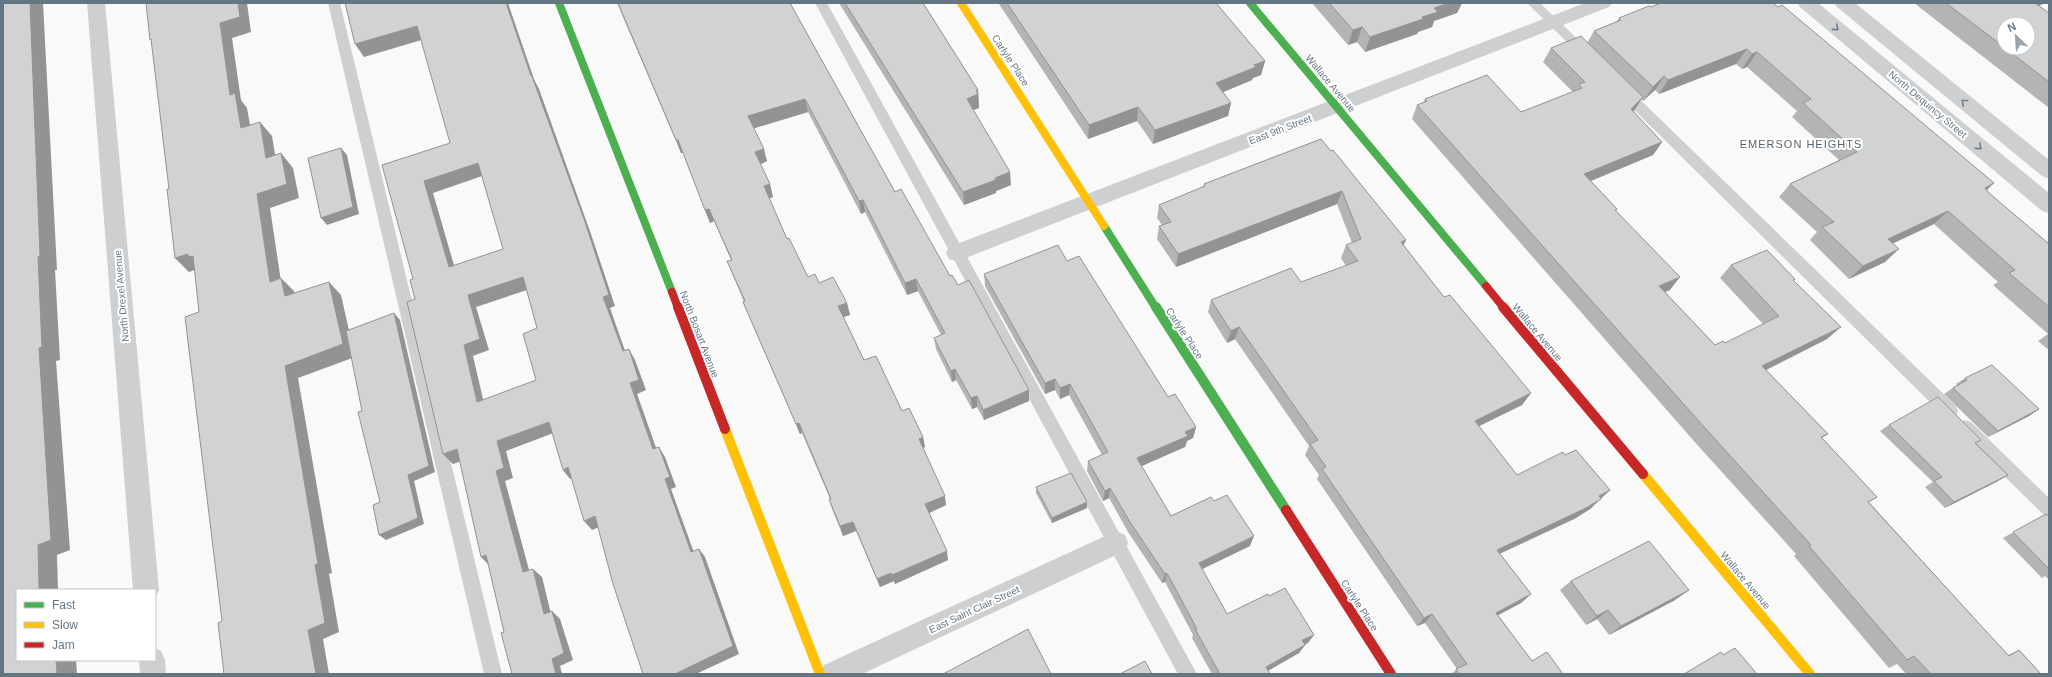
<svg xmlns="http://www.w3.org/2000/svg" width="2052" height="677" font-family="Helvetica,sans-serif">
<rect width="100%" height="100%" fill="#f9f9f9"/>
<g fill="none" stroke-linecap="round" stroke-linejoin="round">
<path fill="#cecfd0" fill-rule="evenodd" d="M328 3H340L502 674H484Z
M815 3H827L1197 674H1178Z
M1527 3H1540L1590 51 1592 54 1590 57H1582Z
M1623 86 1628 88 1956 406 1958 411 1956 416 1950 418 1944 416 1618 94 1617 91 1618 88Z
M1965 420 1971 422 2049 498V517L2043 514 1959 432 1957 427 1959 422Z"/>
<path fill="#cecfd0" fill-rule="evenodd" d="M87 3H105L159 590 155 598V590H133Z
M1585 3H1612L1609 7 963 259 956 261 949 259 946 253 949 247Z
M1797 3H1818L2049 193V213L2042 211 1800 7Z
M1834 3H1855L2049 160V179L2042 176 1837 7Z
M1116 531 1125 535 1128 543 1125 551 862 674H820L824 665Z
M155 648 161 651 165 660 166 674H140L139 660H155Z"/>
<path stroke="#4caf50" stroke-width="8" d="M559 3 672 292
M1250 3 1486 286
M1104 226 1156 308"/>
<path stroke="#4caf50" stroke-width="10" d="M1156 307 1286 510"/>
<path stroke="#ffc107" stroke-width="8" d="M961 3 1104 226"/>
<path stroke="#ffc107" stroke-width="10" d="M725 429 820 674
M1643 474 1810 674"/>
<path stroke="#c62828" stroke-width="8" d="M1486 286 1504 308
M672 292 678 308"/>
<path stroke="#c62828" stroke-width="10" d="M678 307 725 429
M1503 307 1643 474
M1286 510 1391 674"/>
</g>
<path fill="#b3b5b5" fill-rule="evenodd" d="M617 3H790L895 192 950 276 958 285 1029 401 984 420 977 407 972 409 956 380 952 382 936 349 934 338 941 335 918 291 907 295 865 212 861 214 808 112 754 128 767 161 760 164 770 184 773 197 769 198 787 239 808 277 819 283 847 303 850 315 843 317 864 360 902 411 923 437 925 447 923 448 946 505 929 513 948 560 895 584 894 581 880 587 856 531 843 536 832 509 829 499H830L802 433 800 434 748 314 743 302H744L732 273 727 261 731 260 714 221 710 223 683 153H681Z
M839 3H923L978 90 979 108 973 110 1011 185 996 191V193L964 205Z
M999 3H1216L1265 61 1261 75 1253 78 1252 80 1223 92 1231 103 1228 116 1153 144 1137 121 1088 139 999 4Z
M1312 3H1462L1457 13 1434 21 1432 27 1418 32 1417 34 1365 52 1357 42 1348 45Z
M1773 3 1994 183 1987 190 1989 193 2049 244V350L2038 341 2048 334 1993 285 1998 282 1934 224 1893 243 1885 262 1849 279 1810 240 1817 232 1779 197 1790 184 1839 160 1792 117 1797 111 1747 67 1742 69 1736 64 1659 94 1655 90 1643 101 1641 99 1633 112 1662 142 1653 155 1591 181 1617 209 1616 211 1670 290 1665 292 1715 345 1725 343 1763 324 1720 278 1731 265 1795 279 1794 281 1827 339 1766 370 1828 434 1822 438 1877 497 1869 502 1984 629 2008 655 2019 650 2041 674H1906L1897 664 1889 668 1794 556 1796 554 1693 440 1412 119 1417 105 1423 103 1425 99 1521 112 1573 92 1543 62 1551 48 1587 43 1594 31 1616 22 1619 18 1651 7Z
M1914 3H2045L2039 6 2049 13V108ZM2004 24 2028 48H2004Z
M1321 139 1404 246 1444 297 1531 393 1522 405 1479 426 1517 475 1565 455 1610 490 1590 509 1576 518 1500 554 1531 594 1521 603 1498 615 1532 661 1563 674H1451L1457 669 1425 623 1417 626 1317 479 1319 475 1305 455 1309 446 1235 339 1227 343 1208 312 1211 300 1301 282 1346 266 1341 258 1346 245 1352 243 1337 204 1176 267 1157 239 1159 226 1162 225 1157 218 1159 205 1203 187 1204 184Z
M1067 261 1168 397 1196 427 1193 438 1187 441 1185 447 1141 466 1171 516 1250 546 1202 569 1227 614 1308 643 1305 645 1299 653 1268 671 1270 674H1212L1192 638 1193 635 1165 582 1162 583 1128 532 1109 498 1103 501 1087 471 1088 461 1102 455 1069 395 1060 399 1055 390 1045 394 985 286 984 274Z
M1965 378 2039 409 2029 416 1988 437 1944 394 1957 385 1956 384Z
M1889 425 1981 440 1976 443 2008 475 1998 481 1945 508 1925 487 1933 482 1880 431Z
M1036 487 1087 508 1052 523 1036 493Z
M2046 514 2049 516V580L2045 576 2042 578 2003 538Z
M1571 581 1689 590 1675 600 1609 635 1597 619 1586 625 1560 590Z"/>
<path fill="#929394" d="M30 3H43L57 270H55L60 360 56 361 70 550 57 555 58 590H39L38 545 39 348 38 257Z
M238 3H247L251 32 232 38 241 100 247 108 253 142 241 128 230 95 220 23Z
M506 3H508L534 79 539 89 591 234 615 306 610 308 629 362 623 351 603 297 531 76Z
M1449 3H1462L1457 13 1434 21 1432 27 1418 32 1417 34 1365 52 1370 37 1422 17 1434 8Z
M2029 3H2045L2017 15Z
M417 26 425 39 364 57 355 44Z
M1362 27 1357 42 1348 45 1353 30Z
M1747 49 1736 64 1659 94 1668 80Z
M1757 52 1747 67 1742 69 1752 54Z
M1265 61 1261 75 1253 78 1252 80 1214 96 1216 83 1254 65Z
M1664 76 1655 90 1643 101 1653 87Z
M978 90 979 108 968 112 967 99 976 91Z
M1643 97 1634 111 1622 123 1631 109Z
M805 99 808 112 752 129 748 116Z
M1231 103 1228 116 1153 144 1155 130Z
M1138 107 1137 121 1088 139 1089 125Z
M260 122 272 136 278 172 266 158Z
M676 140H678L683 153H681Z
M1662 142 1653 155 1576 187 1584 174Z
M341 148 347 155 359 214 327 225 321 218Z
M764 149 767 161 759 165 755 152Z
M281 153 293 168 299 198 270 208 283 295 270 282 257 194Z
M478 163 485 175 433 193 458 279 449 267 424 181Z
M1010 172 1011 185 996 191V193L964 205 963 192 995 178Z
M1994 183 1979 197 1985 188Z
M770 184 773 197 768 199 764 186Z
M1342 191 1337 204 1176 267 1178 254Z
M863 200 865 212 861 214 859 201Z
M709 209 714 221 710 223 705 210Z
M1948 211 1934 224 1875 252 1888 239Z
M1406 240 1400 253 1401 242Z
M1899 249 1885 262 1849 279 1863 266Z
M188 254 193 256 200 268 189 272 175 258Z
M523 277 530 289 476 307 489 350 473 356 486 412 477 402 464 345 468 295Z
M1680 277 1670 290 1649 299 1659 286Z
M281 278 294 291 297 309 285 296Z
M916 279 918 291 907 295 905 283Z
M329 282 341 295 355 357 298 378 332 573 329 574 339 632 323 639 329 674H316L308 630 315 565 285 366Z
M847 303 850 315 841 318 838 306Z
M394 313 400 320 435 472 414 481 424 524 386 540 379 535 408 475Z
M1239 327 1235 339 1227 343 1231 331Z
M1841 327 1827 339 1750 378 1762 366Z
M629 349 635 360 646 390 637 394 660 459 653 449 630 383Z
M955 369 956 380 952 382 951 371Z
M1055 379V390L1045 394V383Z
M1070 384 1069 395 1060 399V388Z
M1029 390V401L984 420 983 410Z
M1531 393 1522 405 1467 432 1475 421Z
M977 396V407L972 409 971 398Z
M2039 409 2029 416 1988 437 1998 431Z
M549 422 556 432 506 451 513 478 505 481 532 581 523 572 496 471 497 441Z
M799 423 802 433 800 434 796 424Z
M1196 427 1193 438 1187 441 1185 447 1135 469 1137 458 1185 432Z
M923 437 925 447 920 449 919 439Z
M659 447 665 457 676 487 671 489 697 561 691 552 665 479Z
M457 449 467 459 453 464 443 454Z
M568 467 576 477 570 479 563 470Z
M2008 475 1998 481 1945 508 1954 502Z
M1110 488 1109 498 1103 501 1105 491Z
M1610 490 1590 509 1576 518 1488 559 1497 550Z
M945 496 946 505 927 514 925 504Z
M1087 502V508L1052 523V518Z
M595 516 602 526 592 530 584 521Z
M853 522 856 531 843 536 840 526Z
M1254 536 1250 546 1196 572 1199 563Z
M699 549 705 557 739 654 696 674H675Z
M947 551 948 560 895 584 892 575Z
M486 555 490 566 481 557Z
M533 569 542 577 553 622 544 614Z
M891 573 894 581 880 587 877 579Z
M1167 573 1165 582 1162 583 1165 574Z
M1689 590 1675 600 1609 635 1621 626Z
M1531 594 1521 603 1487 621 1496 613Z
M1608 610 1597 619 1586 625 1597 616Z
M552 611 560 619 573 660 560 666 562 674H556L552 659Z
M1432 614 1425 623 1417 626 1424 618Z
M1314 635 1308 643 1297 648 1302 640Z
M1305 645 1299 653 1262 674 1266 667Z
M56 660H76L77 674H57Z"/>
<path fill="#d0d2d3" stroke="#929394" fill-rule="evenodd" d="M3 3H30L40 256 38 257 42 347 39 348 51 540 38 545 39 590H17V660H56L57 674H3Z
M146 3H238L240 17 220 23 230 95 235 93 241 128 260 122 266 158 281 153 287 184 257 194 270 282 281 278 285 296 329 282 343 344 285 366 318 564 315 565 325 623 308 630 316 674H224L218 623 222 621 185 317 199 312 193 256 188 257V254L175 258 167 189H169L151 39 150 40Z
M345 3H506L531 76H532L585 222 609 295 603 297 623 351 629 349 639 380 630 383 653 449 659 447 670 477 665 479 691 552 699 549 733 646 675 674H643L613 584 595 516 584 521 568 467 563 470 549 422 497 441 504 468 496 471 523 572 533 569 544 614 552 611 564 653 552 659 556 674H512L501 633 504 632 486 555 481 557 457 449 443 454 407 302 415 299 410 280 413 279 382 165 450 143 417 26 355 44ZM478 163 503 249 449 267 424 181ZM523 277 537 328 523 334 536 380 477 402 464 345 480 339 468 295Z
M618 3H790L895 192 901 189 950 276 952 275 958 285 969 280 1029 390 983 410 977 396 971 398 955 369 951 371 934 338 945 333 916 279 905 283 863 200 859 201 805 99 748 116 764 149 755 152 770 184 764 186 787 239 789 238 808 277 815 274 819 283 833 277 847 303 838 306 864 360 876 356 902 411 909 408 923 437 919 439 945 496 925 504 947 551 892 575 891 573 877 579 853 522 840 526 829 499H831L799 423 796 424 743 302 745 301 727 261 732 260 709 209 705 210 678 140H676Z
M845 3H923L978 90 976 91 978 94 967 99 1010 172 995 178 996 180 963 192Z
M1007 3H1216L1265 61 1254 65 1256 67 1216 83 1231 103 1155 130 1138 107 1089 125Z
M1329 3H1449L1434 8 1438 12 1422 17 1423 19 1370 37 1362 27 1353 30Z
M1661 3H1773L1778 7 1782 5 1994 183 1985 188 1989 193 2049 244V307L2009 273 2015 270 1948 211 1888 239 1899 249 1863 266 1822 227 1834 222 1790 184 1857 152 1803 103 1811 99 1757 52 1752 54 1747 49 1668 80 1664 76 1653 87 1594 31 1621 20 1619 18 1649 6 1651 7Z
M1946 3H2035L2049 13V82L2005 48H2028V24H2004V47Z
M1581 36 1643 97 1631 109 1662 142 1584 174 1617 209 1615 210 1680 277 1659 286 1715 345 1723 341 1725 343 1779 316 1731 265 1767 250 1795 279 1793 280 1841 327 1762 366 1828 434 1821 437 1877 497 1868 502 1984 629 2009 656 2019 650 2041 674H1931L1914 656 1907 660 1809 546 1811 545 1705 428 1417 105 1427 101 1425 99 1487 75 1521 112 1582 88 1579 84 1585 82 1551 48Z
M1321 139 1331 151 1333 150 1406 240 1401 242 1444 297 1450 295 1531 393 1475 421 1517 475 1563 452 1565 455 1576 450 1610 490 1599 496 1601 499 1586 508 1497 550 1531 594 1496 613 1532 661 1547 652 1563 674H1459L1456 669 1467 664 1432 614 1424 618 1322 469 1326 467 1310 444 1318 440 1239 327 1231 331 1211 300 1291 268 1301 282 1358 261 1346 245 1361 239 1342 191 1178 254 1159 226 1171 222 1159 205 1205 186 1204 184Z
M341 148 353 207 321 218 308 158Z
M1058 245 1067 261 1079 256 1168 397 1175 394 1196 427 1185 432 1188 436 1137 458 1171 516 1211 497 1214 501 1227 495 1254 536 1199 563 1227 614 1268 594 1269 596 1285 588 1314 635 1302 640 1305 645 1266 667 1270 674H1220L1195 629H1197L1167 573 1165 574 1130 522 1110 488 1105 491 1088 461 1108 452 1070 384 1060 388 1055 379 1045 383 984 274Z
M394 313 429 466 408 475 418 518 379 535 373 505 380 502 358 412 362 411 346 331Z
M1992 365 2039 409 1998 431 1953 388 1967 380 1965 378Z
M1938 397 1981 440 1975 443 2008 475 1954 502 1934 481 1942 477 1889 425Z
M1071 473 1087 502 1052 518 1036 487Z
M2046 514 2049 516V569L2013 532Z
M1649 541 1689 590 1621 626 1608 610 1597 616 1571 581Z
M1028 629 1051 674H943Z
M1735 648 1757 674H1684L1721 652 1723 655Z
M1145 661 1152 674H1120Z"/>
<defs><path id="oneway-chevron" d="M-2-3.5L2.5 0L-2 3.5" fill="none" stroke-width="1.6" stroke-linecap="round" stroke-linejoin="round"/></defs>
<g stroke="#707f8b">
<use href="#oneway-chevron" transform="translate(1836 28) rotate(40)"/>
<use href="#oneway-chevron" transform="translate(1964 102) rotate(-141)"/>
<use href="#oneway-chevron" transform="translate(1979 147) rotate(40)"/>
</g>
<g text-anchor="middle" stroke-width="4" stroke-linejoin="round" paint-order="stroke">
<g font-size="10" fill="#657683" stroke="#fff">
<text transform="translate(1011 60) rotate(57)" y="4">Carlyle Place</text>
<text transform="translate(1331 83) rotate(50)" y="4">Wallace Avenue</text>
<text transform="translate(1928 104) rotate(40)" y="4">North Dequincy Street</text>
<text transform="translate(1280 129) rotate(-21)" y="4">East 9th Street</text>
<text transform="translate(121 296) rotate(-95)" y="4">North Drexel Avenue</text>
<text transform="translate(1538 332) rotate(50)" y="4">Wallace Avenue</text>
<text transform="translate(1185 333) rotate(57)" y="4">Carlyle Place</text>
<text transform="translate(700 334) rotate(69)" y="4">North Bosart Avenue</text>
<text transform="translate(1746 580) rotate(50)" y="4">Wallace Avenue</text>
<text transform="translate(1360 605) rotate(57)" y="4">Carlyle Place</text>
<text transform="translate(974 609) rotate(-25)" y="4">East Saint Clair Street</text>
</g>
<g font-size="11" letter-spacing="1" fill="#57646e" stroke="#fff">
<text x="1801" y="148">EMERSON HEIGHTS</text>
</g>
</g>
<rect width="2052" height="677" fill="none" stroke="#657683" stroke-width="8"/>
<rect x="16" y="589" width="140" height="72" fill="#ffffff" stroke="#c1c8cd"/>
<rect x="24" y="602" width="20" height="6" fill="#4caf50" stroke="#c1c8cd"/>
<text x="52" y="609" font-size="12" fill="#657683">Fast</text>
<rect x="24" y="622" width="20" height="6" fill="#ffc107" stroke="#c1c8cd"/>
<text x="52" y="629" font-size="12" fill="#657683">Slow</text>
<rect x="24" y="642" width="20" height="6" fill="#c62828" stroke="#c1c8cd"/>
<text x="52" y="649" font-size="12" fill="#657683">Jam</text>
<g transform="translate(2016 36) rotate(335)"><circle r="19" fill="#ffffff" stroke="#c1c8cd"/>
<path d="M0-3L7 15L0 10L-7 15Z" fill="#99a4ac"/>
<text y="-6" font-size="11" font-weight="bold" text-anchor="middle" fill="#657683">N</text>
</g>
</svg>
